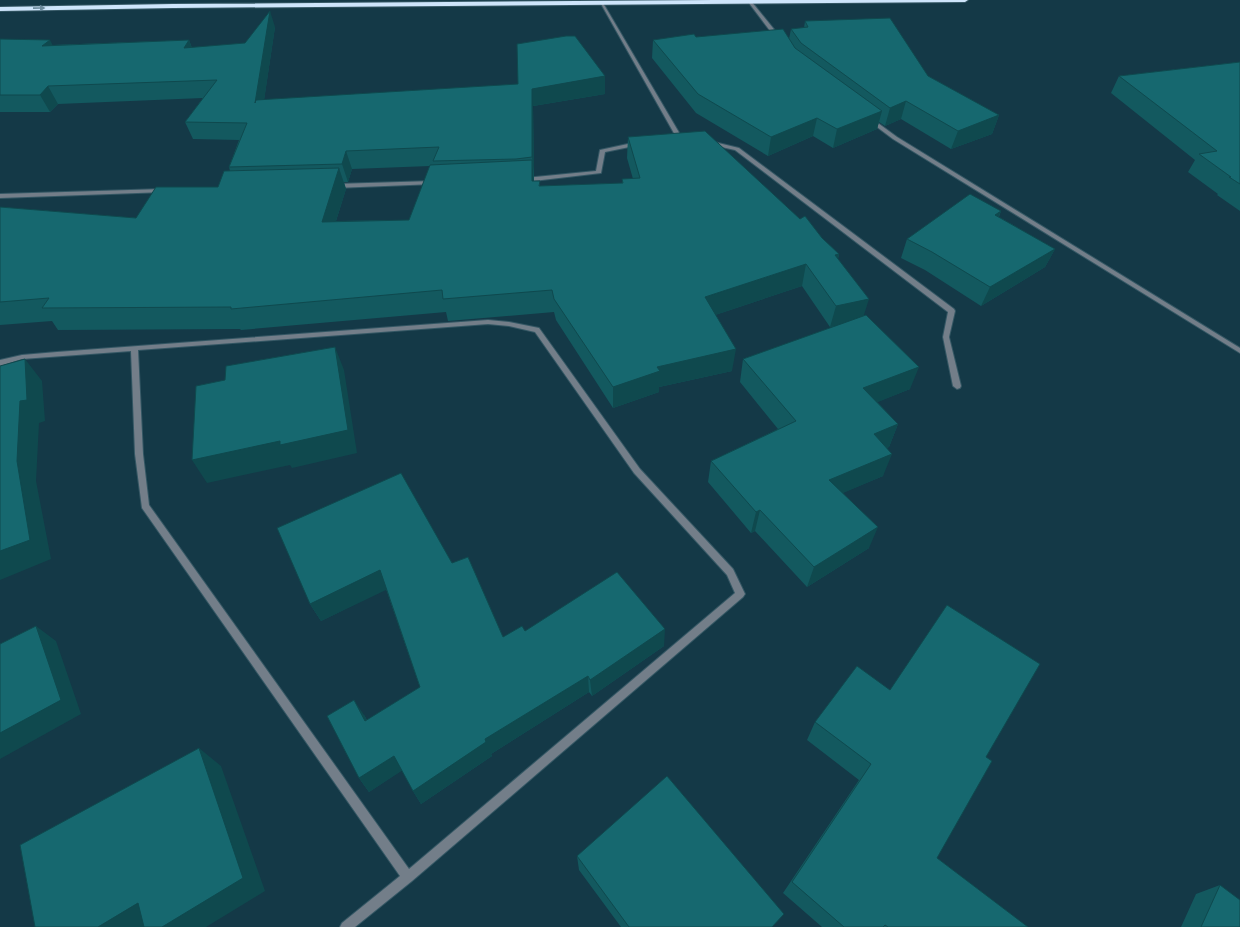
<svg xmlns="http://www.w3.org/2000/svg" width="1240" height="927" font-family="'PT Sans',sans-serif">
<rect width="100%" height="100%" fill="#143947"/>
<g fill="none" stroke-linecap="round" stroke-linejoin="round">
<g stroke="#345764" stroke-width="2">
<path id="street" d="M749 1H751L781 38V40H777L749 3Z
M600 2 603 3 681 136 680 137 672 139 669 137 675 135Z
M871 118 897 137 1240 348V353L893 139 869 121V119Z
M710 141 739 148 954 309 955 311 949 337 961 386 960 388 957 389 953 386 943 337 948 312 735 150 708 144V142Z
M637 142 640 144 639 145 605 152 601 173 525 182 522 180 525 178 596 171 600 150Z
M433 181 436 183 435 184 335 188 332 186 335 184Z
M163 189 166 191 165 192 0 198V194Z
M488 320 509 322 539 328 640 469 733 569 745 594 743 597 412 881 355 927H340L342 923 400 876 142 508 135 454 131 351 22 359 0 366V360L22 355 57 352ZM488 324 509 326 535 332 634 473 727 575 735 593 409 869 149 505 143 454 138 350Z"/>
</g>
<g stroke="#345764" stroke-width="2">
<path id="highway" d="M714 0H968L965 2 173 8 0 11V7L173 4Z"/>
</g>
<use href="#street" fill="#737e89" fill-rule="evenodd"/>
<use href="#highway" fill="#cee5fb" fill-rule="evenodd"/>
</g>
<path fill="#13595f" fill-rule="evenodd" d="M805 21 928 76 999 115 992 134 951 149 901 119 885 126 879 122 877 129 833 148 813 136 768 156 696 113 652 58 653 40 696 37 789 39 791 29 804 28Z
M275 27 264 100 605 94 533 106 534 181H540V186L622 183V179H633L627 158 628 137 822 238 839 254 838 259 864 316 910 389 877 402 898 424 889 447 886 448 883 476 842 493 869 548 807 587 755 531 751 533 708 482 711 461 778 429 740 382 743 359 833 327H830L802 286 715 315 732 371 659 387V392L613 408 556 320 554 312 448 321 446 312 241 330 240 329 58 330 52 321 0 325V207L136 218 218 187 230 171 229 167 239 140 193 139 185 122 203 98 58 104 50 112H0V39L52 45 189 40 192 48 245 43ZM430 166 409 220 336 221 346 189 344 182H348L352 169Z
M1240 62V211L1217 195 1218 194 1188 172 1195 160 1111 93 1119 76Z
M1001 211 999 217 1055 249 1045 267 981 306 925 270 901 258 907 239Z
M452 563 503 637 525 631 664 646 592 696 589 692 491 754 492 756 421 804 413 791 402 770 369 792 359 778 364 715 367 720 420 687 386 589 321 621 310 604Z
M815 722 986 757 937 858 1028 927H822L783 893 859 780 807 740Z
M577 856 773 927H621L579 870Z
M1220 885 1240 927H1181L1196 894Z"/>
<path fill="#0f494e" d="M270 11 275 27 261 121 255 103Z
M50 40 59 57 42 46Z
M189 40 195 57 184 48Z
M605 76V94L533 106 534 175 532 157V89Z
M48 86 58 104 50 112 40 95Z
M906 101 901 119 885 126 890 108Z
M882 111 877 129 833 148 837 129Z
M999 115 992 134 951 149 958 131Z
M817 118 813 136 768 156 771 137Z
M346 151 352 169 348 182 342 164Z
M532 160 534 182 532 181Z
M339 168 346 189 329 243 322 222Z
M1001 211 993 229 995 215Z
M1055 249 1045 267 981 306 990 287Z
M839 254 833 276 835 255Z
M806 264 802 286 703 319 705 297Z
M869 299 862 321 830 327 836 306Z
M335 347 344 370 357 453 292 468 290 465 207 483 192 460Z
M736 349 732 371 659 387V392L613 408V387L657 367Z
M25 359 42 381 45 421 39 423 36 481 51 559 0 580V551L17 461 20 401Z
M919 367 910 389 856 411 863 388Z
M898 424 889 447 865 456 874 434Z
M892 454 883 476 822 502 829 480Z
M760 510 755 531 751 533 756 512Z
M878 527 869 548 807 587 814 567Z
M380 570 388 589 321 621 310 604Z
M36 626 56 641 81 714 0 759V733Z
M665 629 664 646 592 696 590 680Z
M588 676 589 692 491 754 492 756 421 804 413 791 485 739Z
M354 700 364 715 375 736 365 721Z
M199 748 221 766 265 891 206 927H162Z
M394 756 403 770 369 792 359 778Z
M138 903 146 927H98Z"/>
<path fill="#16686f" stroke="#0f494e" d="M270 11 255 103 256 100 518 84 517 44 566 36H575L605 76 532 89V157L516 159 433 161 439 147 346 151 342 164 229 167 247 123 185 122 217 80 48 86 40 95H0V39L50 40 42 46 189 40 184 48 245 43Z
M890 18 928 76 999 115 958 131 906 101 890 108 801 43 791 29 808 27 805 21Z
M783 29 795 48 882 111 837 129 817 118 771 137 698 94 653 40 694 34 696 37Z
M1240 62V184L1229 177H1231L1199 154 1217 151 1119 76Z
M705 131 800 219 805 216 822 238 839 254 835 255 869 299 836 306 806 264 705 297 736 349 657 367 660 371 613 387 554 299 552 290 443 299 442 290 231 309V307L42 308 49 298 0 302V207L136 218 156 187H218L224 171 339 168 322 222 409 220 430 165 532 160V181H540L539 186 623 183 622 179 640 178 628 137Z
M970 194 1001 211 995 215 1055 249 990 287 932 252 907 239Z
M866 315 919 367 863 388 898 424 874 434 892 454 829 480 878 527 814 567 760 510 756 512 711 461 796 421 743 359Z
M335 347 348 430 280 445V441L192 460 196 386 225 380 226 366Z
M25 359 27 400 20 401 17 461 30 540 0 551V366Z
M401 473 452 563 468 557 503 637 522 626 525 631 617 572 665 629 590 680 588 676 485 739 486 742 413 791 394 756 359 778 327 716 354 700 365 721 420 687 380 570 310 604 277 528Z
M947 605 1040 664 986 757 992 761 937 858 1028 927H888L885 925 883 927H844L792 882 871 764 815 722 857 666 890 690Z
M36 626 61 700 0 733V644Z
M199 748 243 878 162 927H144L138 903 98 927H35L20 845Z
M667 776 784 914 772 927H629L577 856Z
M1220 885 1240 900V927H1201Z"/>
<defs><path id="oneway-solid" d="M-6-.8H1V-3.2L6.5 0L1 3.2V.8H-6Z"/></defs>
<use fill="#6b8a9c" href="#oneway-solid" transform="translate(39 8) rotate(-1)"/>
</svg>
